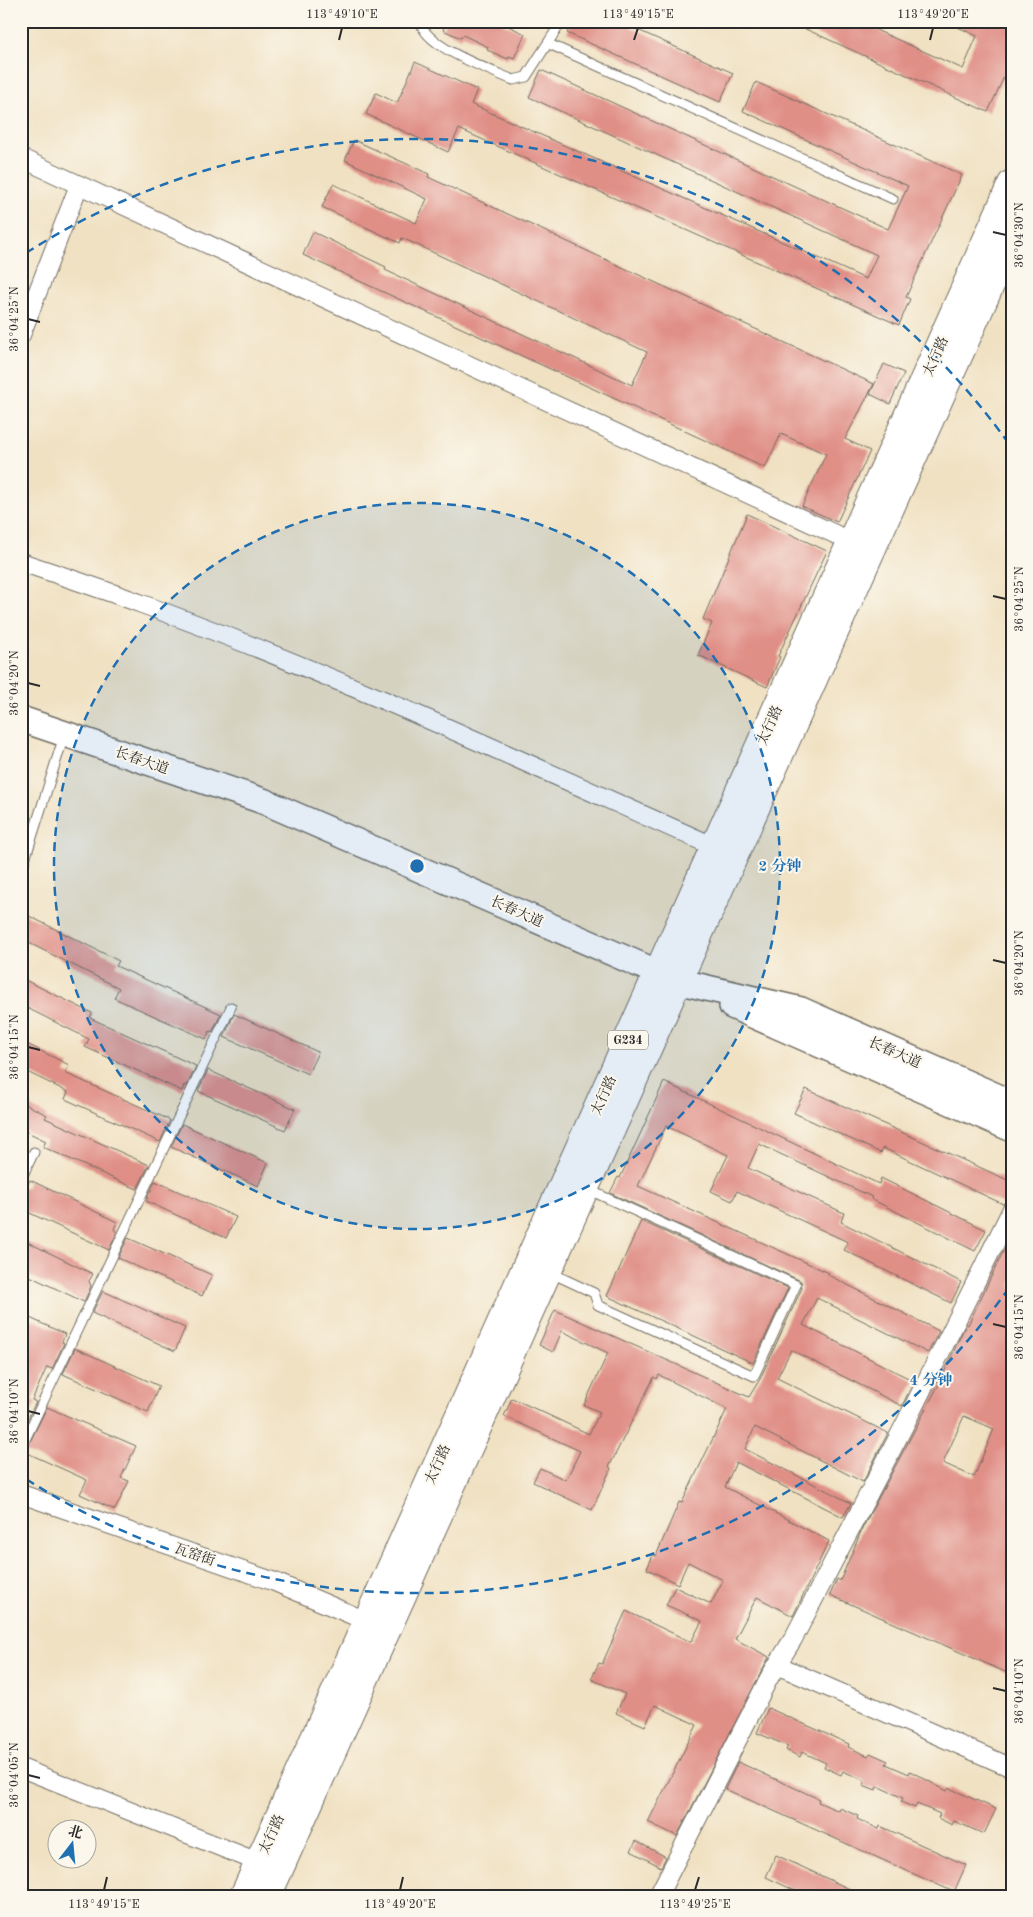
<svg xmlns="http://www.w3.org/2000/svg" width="1033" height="1917" font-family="'Old Standard TT','Noto Serif SC',serif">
<rect width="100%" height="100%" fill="#fbf7ec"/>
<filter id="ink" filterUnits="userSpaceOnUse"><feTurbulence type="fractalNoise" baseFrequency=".02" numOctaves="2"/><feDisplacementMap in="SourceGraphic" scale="10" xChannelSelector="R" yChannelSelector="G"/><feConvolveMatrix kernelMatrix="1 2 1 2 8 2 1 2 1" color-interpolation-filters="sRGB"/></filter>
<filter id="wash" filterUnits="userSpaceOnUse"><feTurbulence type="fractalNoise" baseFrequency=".0096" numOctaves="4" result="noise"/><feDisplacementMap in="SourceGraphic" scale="20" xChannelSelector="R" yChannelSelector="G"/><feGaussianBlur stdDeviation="1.12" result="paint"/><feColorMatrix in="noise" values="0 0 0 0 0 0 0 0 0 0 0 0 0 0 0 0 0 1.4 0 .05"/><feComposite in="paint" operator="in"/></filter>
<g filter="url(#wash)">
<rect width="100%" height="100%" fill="#f0e1c2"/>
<g id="blocks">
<path fill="#e08f87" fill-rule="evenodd" d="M447 21H498L525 34 514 58 509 56 508 59 487 50 488 47 463 35 461 38 443 30Z
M573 21H618L733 73 720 102 567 33Z
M788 21H856L963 69 977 36 945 21H995L1012 29V59L988 112Z
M415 62 477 90 471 104 866 279 877 255 529 97 541 70 888 229 908 186 743 111 756 82 962 175 906 297 910 299 899 325 459 129 448 152 366 114 376 93 397 103Z
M354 140 429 174 428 177 874 384 845 439 870 451 837 522 802 506 826 454 781 434 765 468 303 255 313 232 386 267 385 270 632 385 647 352 402 238 400 243 322 207 333 184 416 223 427 199 345 160Z
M884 364 904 373 890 404 870 394Z
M747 514 827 551 778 656 780 657 767 687 698 655 712 623 703 619Z
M21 912 119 961 116 966 221 1014 212 1032 210 1031 206 1039 114 998 119 988 21 939Z
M21 978 92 1013 90 1018 196 1066 187 1086 184 1085 182 1091 85 1047 89 1039 21 1005Z
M234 1014 318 1052 308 1074 224 1037Z
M21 1041 69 1065 65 1073 170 1120 160 1142 65 1099 68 1092 21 1069Z
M208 1070 295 1109 285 1130 198 1091Z
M664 1082 879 1184 881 1178 986 1230 975 1251 871 1199 872 1197 759 1144 748 1168 844 1213 841 1222 961 1282 951 1303 844 1250 848 1242 737 1191 732 1201 711 1191 728 1155 666 1126 638 1186 829 1273 828 1275 939 1331 928 1353 817 1298 803 1325 914 1381 902 1406 791 1350 777 1378 888 1433 863 1482 755 1427 745 1449 851 1503 843 1517 736 1462 725 1487 829 1541 793 1616 757 1597 735 1639 769 1657 677 1836 648 1822 697 1725 655 1705 645 1726 616 1713 625 1694 591 1679 599 1663 602 1664 626 1611 691 1642 702 1621 666 1605 675 1587 711 1604 723 1580 688 1562 678 1584 647 1569 653 1555 656 1556 679 1502 682 1503 727 1409 659 1375 657 1379 654 1377 609 1467 611 1468 592 1510 533 1482 540 1468 566 1480 580 1451 504 1416 512 1398 589 1434 600 1412 584 1405 608 1353 562 1331 553 1352 539 1345 555 1310 749 1397 760 1379 802 1288 801 1281 610 1193 618 1177 620 1178Z
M806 1089 1012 1182V1191L1008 1200 1003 1204 883 1148 881 1153 794 1113Z
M21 1102 47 1115 45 1118 149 1165 137 1189 43 1147 46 1141 21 1129Z
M182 1124 268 1163 258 1186 171 1147Z
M30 1180 117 1222 114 1229 117 1233 109 1250 21 1209V1186L26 1188Z
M155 1181 236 1217 226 1238 146 1201Z
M641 1221 788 1288 753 1363 607 1296Z
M1012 1233V1675L830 1595 837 1579 840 1581 863 1527 938 1386 966 1324 968 1325ZM964 1416 994 1429 974 1477 943 1463Z
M128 1238 212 1275 202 1296 118 1258Z
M21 1239 93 1274 89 1281 91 1286 84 1302 21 1272Z
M103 1291 185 1328 175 1351 92 1313Z
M21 1314 65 1334 62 1342 64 1343 52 1369 47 1367 32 1400 36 1402 25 1424 21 1423Z
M75 1348 159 1386 148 1412 63 1374Z
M47 1407 136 1446 121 1478 129 1481 115 1510 80 1494 87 1480 25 1452Z
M768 1708 849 1744 848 1747 868 1756 870 1753 888 1761 886 1764 909 1774 910 1771 947 1791 949 1788 996 1809 984 1834 954 1821 952 1825 938 1818 940 1814 917 1804 915 1808 901 1802 903 1798 877 1786 876 1790 863 1785 865 1781 843 1771 841 1775 824 1767 826 1763 802 1752 800 1757 786 1750 788 1746 757 1733Z
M738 1762 819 1799 818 1802 839 1811 840 1808 858 1816 857 1819 879 1829 880 1826 966 1865 954 1892 725 1789Z
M636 1841 666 1857 661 1867 631 1851Z
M776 1855 865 1896H806L766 1877Z"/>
</g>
</g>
<g filter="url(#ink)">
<use href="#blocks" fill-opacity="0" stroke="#706b60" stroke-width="1"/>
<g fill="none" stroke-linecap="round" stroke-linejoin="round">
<g stroke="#706b60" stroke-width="11">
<path id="service" d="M421 21C422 46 491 70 513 80L526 77 562 21
M549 44 893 199
M21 872 64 736
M21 1179 34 1152
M549 1272 594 1293 598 1305 754 1376 796 1285 587 1189
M21 1448 231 1007"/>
</g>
<g stroke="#706b60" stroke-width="20">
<path id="minor" d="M21 158 852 542
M21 335 79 185
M21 562C62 576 102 589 142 604 337 675 526 763 715 847
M21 1494 275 1582 366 1621
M777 1665 1012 1768
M21 1768 258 1862
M658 1896 769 1678 793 1639 904 1426 1012 1209"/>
</g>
<g stroke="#706b60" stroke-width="28">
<path id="secondary" d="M21 719 263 801 677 981 801 1010 1012 1103
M732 1006 1012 1129"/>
</g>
<g stroke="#706b60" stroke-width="30">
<path id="trunk" d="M244 1896 1012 184
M267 1896 1012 236"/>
</g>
<use href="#service" stroke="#fff" stroke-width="9"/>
<use href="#minor" stroke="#fff" stroke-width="18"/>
<use href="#secondary" stroke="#fff" stroke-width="25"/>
<use href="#trunk" stroke="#fff" stroke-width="28"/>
</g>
</g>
<path fill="none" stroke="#2b2b2b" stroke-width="2" d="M339 40 342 28M634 40 638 28M930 40 933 28M993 232 1006 235M28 319 40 322M993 596 1006 599M28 683 40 686M993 960 1006 963M28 1047 40 1050M993 1324 1006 1327M28 1411 40 1414M993 1688 1006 1691M28 1775 40 1778M104 1890 107 1877M400 1890 403 1877M695 1890 699 1877"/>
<circle cx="417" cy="866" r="363" fill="#1f6fb2" fill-opacity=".12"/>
<g fill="none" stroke="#1f6fb2" stroke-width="2.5" stroke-dasharray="9 6">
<circle cx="417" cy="866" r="363"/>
<path d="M1009 1288A727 727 0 0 1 26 1479M26 253A727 727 0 0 1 1009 444"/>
</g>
<g text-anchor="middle" stroke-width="4" stroke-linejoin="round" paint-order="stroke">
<rect fill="#fbf7ec" stroke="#696865" stroke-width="1" x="608" y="1030.5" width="40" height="19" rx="4"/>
<g font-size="12" font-weight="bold" fill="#2b2b2b">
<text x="628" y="1044">G234</text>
</g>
<g font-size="14" fill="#2b2b2b" stroke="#fbf7ec">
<text transform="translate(935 356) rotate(-66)" y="5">太行路</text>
<text transform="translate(769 725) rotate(-66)" y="5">太行路</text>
<text transform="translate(142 760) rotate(19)" y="5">长春大道</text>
<text transform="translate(517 911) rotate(24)" y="5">长春大道</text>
<text transform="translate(895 1052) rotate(24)" y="5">长春大道</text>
<text transform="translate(603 1095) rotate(-66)" y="5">太行路</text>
<text transform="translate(437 1464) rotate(-66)" y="5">太行路</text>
<text transform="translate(195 1554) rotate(19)" y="5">瓦窑街</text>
<text transform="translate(271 1834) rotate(-66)" y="5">太行路</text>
</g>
</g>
<circle cx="417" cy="866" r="8" fill="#1f6fb2" stroke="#fbf7ec" stroke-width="2.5"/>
<g font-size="15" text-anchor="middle" font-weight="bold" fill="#1f6fb2" stroke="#fbf7ec" stroke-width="4" stroke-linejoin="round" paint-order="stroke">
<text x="780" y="871">2 分钟</text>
<text x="931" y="1385">4 分钟</text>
</g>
<rect width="1033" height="1917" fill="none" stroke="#fbf7ec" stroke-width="55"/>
<g transform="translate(72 1844) rotate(16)"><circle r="24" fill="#fbf7ec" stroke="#a8a59f"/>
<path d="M0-4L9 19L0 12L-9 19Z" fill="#1f6fb2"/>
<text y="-8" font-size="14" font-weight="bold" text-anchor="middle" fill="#2b2b2b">北</text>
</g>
<rect x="28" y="28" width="978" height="1862" fill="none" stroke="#2b2b2b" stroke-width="2"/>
<g font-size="12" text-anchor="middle" fill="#2b2b2b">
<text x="342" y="18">113°49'10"E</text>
<text x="638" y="18">113°49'15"E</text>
<text x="933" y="18">113°49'20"E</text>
<text transform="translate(1019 235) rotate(-90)" y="4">36°04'30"N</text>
<text transform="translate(14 319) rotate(-90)" y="4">36°04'25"N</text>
<text transform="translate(1019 599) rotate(-90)" y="4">36°04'25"N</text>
<text transform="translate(14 683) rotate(-90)" y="4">36°04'20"N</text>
<text transform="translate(1019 963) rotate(-90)" y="4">36°04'20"N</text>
<text transform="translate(14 1047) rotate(-90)" y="4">36°04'15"N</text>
<text transform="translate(1019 1327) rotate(-90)" y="4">36°04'15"N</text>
<text transform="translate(14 1411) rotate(-90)" y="4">36°04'10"N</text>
<text transform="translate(1019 1691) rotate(-90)" y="4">36°04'10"N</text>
<text transform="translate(14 1775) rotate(-90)" y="4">36°04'05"N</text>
<text x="104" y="1908">113°49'15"E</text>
<text x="400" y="1908">113°49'20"E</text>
<text x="695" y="1908">113°49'25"E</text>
</g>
</svg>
